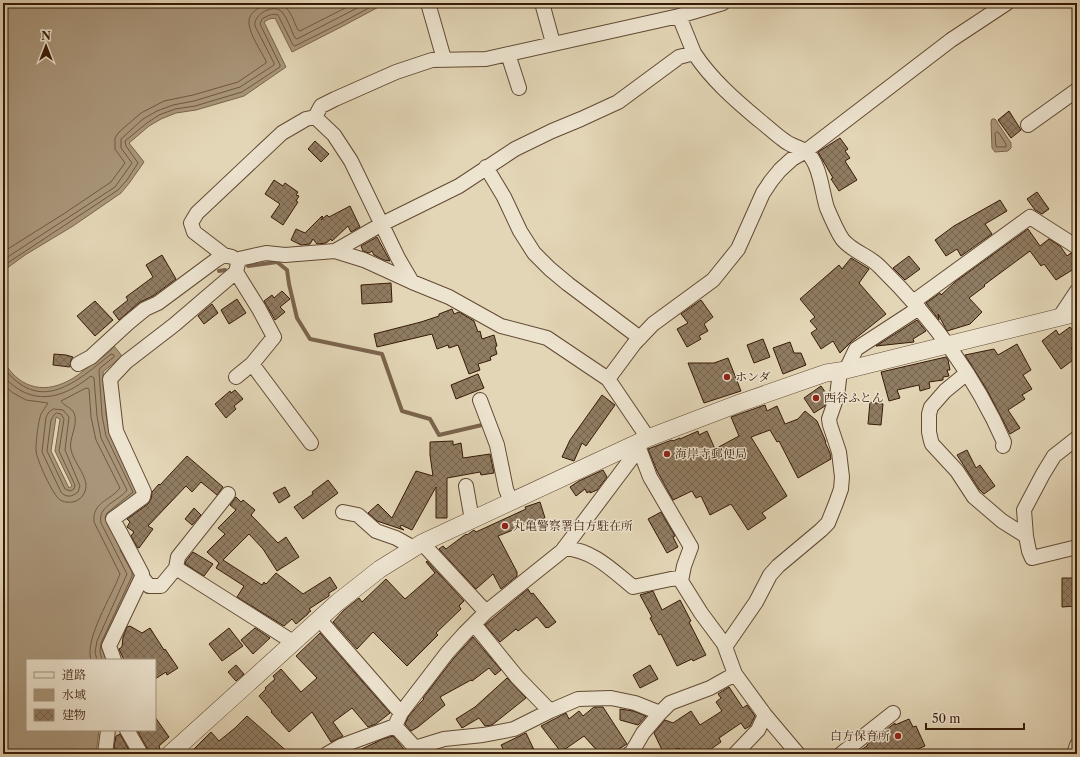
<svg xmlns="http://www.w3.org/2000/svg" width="1080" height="757" font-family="'Libre Caslon Text','Noto Serif JP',serif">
<defs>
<pattern id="building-cross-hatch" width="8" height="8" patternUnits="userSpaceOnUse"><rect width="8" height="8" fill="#907c62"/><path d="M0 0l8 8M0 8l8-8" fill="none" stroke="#76654f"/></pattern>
</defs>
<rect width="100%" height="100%" fill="#e3d6b6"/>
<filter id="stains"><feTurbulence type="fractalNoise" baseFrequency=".005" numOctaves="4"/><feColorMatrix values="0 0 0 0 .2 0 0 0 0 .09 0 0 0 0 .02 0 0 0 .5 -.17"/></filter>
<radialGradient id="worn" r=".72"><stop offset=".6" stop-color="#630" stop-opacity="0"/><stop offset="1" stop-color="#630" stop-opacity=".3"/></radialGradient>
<path fill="#a9967a" stroke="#7b644c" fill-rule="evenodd" d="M3 3H386L343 26 292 52 275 18 269 19 264 22 286 67 244 96 196 110 176 113 161 119 149 126 129 143 144 162 130 182 121 193 73 226 25 255 3 271Z
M992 119H995L1011 143V148L1008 151 995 152 992 148 991 122Z
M114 346 122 356 103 372 106 415 110 435 138 491V494L109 516 136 576 104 652 106 660H27V730H99L96 754H3V360C17 386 41 395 68 381 76 377 83 371 91 365 98 360 109 354 114 346ZM56 417 60 419 55 451 72 486 69 488 51 451Z"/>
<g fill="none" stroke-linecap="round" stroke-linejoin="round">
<path stroke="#705840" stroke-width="1" d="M997 132 999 133 1006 144V147H996L995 134Z
M3 252 65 213 111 182 125 163 115 149V138L119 132 141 113 164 101 193 95 238 82 266 63V61C261 51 250 35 249 24 247 8 272 0 284 6 291 11 294 22 298 30L300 31 355 3
M3 260 115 187 132 163 121 148V139L143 119 157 111 173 105 194 101 240 87 274 65V63L255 26C253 14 274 3 282 12 288 19 291 30 295 38L297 39 367 3
M3 266 118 190 127 180 138 163 126 146 125 141 147 123 159 115 175 109 195 106 242 92 280 67V65L260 24 262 19C267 16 272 13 278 15L293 45 295 46 341 23 378 3
M3 367C40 416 76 382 111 354L114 355V357L100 368 99 371 102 415 106 436 133 492 107 513 105 518
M3 376C31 407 61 400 91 376L94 378 97 416 101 438 127 490C119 501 97 506 101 523L127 574 97 641 95 652 97 660
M3 384 13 393 26 400 48 403C46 407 43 410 41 414 38 422 36 441 36 450 36 459 53 495 60 500 66 503 73 503 78 500 84 496 86 491 86 484 84 472 74 462 71 450 68 439 79 425 74 413 71 407 64 406 61 401L86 388 89 389 91 417 96 440 120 488C110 501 92 502 94 522L120 574C112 596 84 639 91 660
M54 409 63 410 69 417 65 450 80 486 78 492C72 497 66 498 61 492L42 452 46 417 49 412Z
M57 413 61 414 64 419 59 451 75 485 74 489 70 491 65 489 47 451 51 420 54 415Z
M102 660 100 652 101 643 132 576V572L120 550"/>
<path stroke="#7b644c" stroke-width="4" d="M248 266 277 262 287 270 289 284 297 318 310 339 382 354 402 411 430 419 439 435 482 425
M219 271 225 270"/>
</g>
<path fill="url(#building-cross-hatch)" stroke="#371a07" d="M1009 111 1021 130 1011 138 998 120Z
M840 138 848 149 845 151 850 158 845 161 857 180 839 191 831 179 833 178 818 152Z
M315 141 329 154 321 162 308 149Z
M274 180 283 186 285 183 298 192 296 195 299 196 296 201 298 202 283 225 271 217 280 204 265 194Z
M1037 192 1049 209 1042 214 1035 210 1027 199Z
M1000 200 1007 211 985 224 992 234 961 256 957 249 946 256 935 240 954 226Z
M350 206 360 227 351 232 348 226 332 241 331 239 326 243 317 244 313 239 310 244 301 245 291 240 296 229 305 233 322 216 323 217 321 220 327 215 329 217Z
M1028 229 1040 246 1049 239 1060 246 1067 256 1071 253 1077 255V267L1056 280 1044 264 1041 266 1030 251 984 285 985 286 969 298 982 312 970 324 947 331 938 314 939 320 926 303 940 293 941 295 955 282Z
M377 237 390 261 384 260 374 255 372 251 369 253 363 251 361 246Z
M162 255 176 279 153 296 140 302 119 320 113 312 128 300 126 297 153 277 146 265Z
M909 256 920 269 905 280 893 268Z
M851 258 869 269 859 283 886 314 851 342 840 353 833 341 821 349 811 333 817 329 810 321 815 317 800 299 839 265 842 269Z
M391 283 392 302 362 304 361 285Z
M282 291 290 299 280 307 285 312 275 320 264 301 272 295 274 298Z
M237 299 246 313 229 324 221 310Z
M701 300 713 317 704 324 708 331 699 336 701 339 687 347 677 329 688 323 681 314Z
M95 301 113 320 95 336 77 316Z
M212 304 218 313 204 324 198 316Z
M452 309 454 314 459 312 474 321 478 332 480 331 482 339 494 335 497 346 495 347 497 354 490 357 491 360 478 364 480 370 469 374 458 345 449 348 448 345 437 349 432 334 377 347 374 334 421 322 439 316V314Z
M917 320 926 331 913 339 914 342 876 346Z
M1070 327 1077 337V344L1071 348 1077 357 1061 369 1042 341 1056 330 1059 335Z
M763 339 770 357 754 363 747 345Z
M790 342 794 353H801L806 365 783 374 773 348Z
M1017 344 1031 370 1023 375 1032 389 1022 395 1025 399 1008 410 1020 428 1010 434 987 390 965 355 994 349 998 355Z
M54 354 66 355 73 357 71 360 70 367 53 365Z
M946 357 948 360 950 370H947L949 376 943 377V380L929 382 930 388 920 391 919 385 897 390 900 398 889 401 881 372Z
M728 358 741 391 704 403 688 363H714Z
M478 374 484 388 456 399 451 385Z
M821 386 828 396 825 406 814 413 804 398Z
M235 390 243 399 234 406 236 409 226 418 215 404 230 391 231 393Z
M602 395 615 405 586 446 582 443 574 461 562 457 570 440Z
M870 402 883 404 881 425 868 424Z
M765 405 767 411 777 406 785 424 798 419 805 411 817 421 826 442H825L830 453 831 459 798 478 779 441 777 442 770 430 751 437 787 496 762 513 766 518 748 530 731 504 710 515 701 496 696 498 692 491 673 500 657 471 648 449 672 440 673 441 680 438V439L698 431 699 435 707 431 715 449 739 436 731 417Z
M453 441V445L461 443 463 458 490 454 494 473 481 475 480 472 447 478V518H436V487L412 530 401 525 400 527 404 530 377 521 368 513 378 504 392 518 416 471 433 476 430 455V442Z
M967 450 976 468 980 465 995 486 984 494 979 489 957 455Z
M187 456 223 487 217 495 201 482 192 492 186 486 148 526 153 529 139 548 137 547 131 536 134 532 127 527 130 522 127 519 148 504 151 499 152 492 159 484 160 485Z
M603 470 607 477 597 490 590 493V491L587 493 585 489 576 496 570 487 579 481Z
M328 480 338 493 303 519 294 507 313 494 312 492Z
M285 487 290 496 279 503 273 493Z
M236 497 241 502 243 500 255 510 251 515 278 543 286 537 299 557 277 571 263 549 249 534 223 560 262 585 264 582 266 584 276 573 303 594 330 577 337 588 329 593V596L309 609 311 611 308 613V614L296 624 292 619 284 626 237 597 244 586 216 568 219 563 207 552 225 534 218 528 236 510 230 505Z
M540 502 545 518 517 526 518 528 498 536 517 572V576L501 589 493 574 476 589 439 549 443 546 446 549 466 534 467 535 474 530 476 532 526 509 525 507Z
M194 508 201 515 192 525 185 519Z
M661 512 675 536 673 537 678 547 667 553 648 519Z
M193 552 213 564 204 576 185 564 186 561Z
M427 561 464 601 459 606 461 609 436 633 438 635 407 666 373 632 357 649 333 622 344 610 359 598 362 602 386 579 405 599 435 573 426 562Z
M1062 578H1077V606L1062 607Z
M528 589 531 594 533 593 556 622 548 628 547 627 546 628 537 617 518 631 516 629 500 642 485 625Z
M653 591 662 610 680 600 691 621 689 622 706 655 693 661 692 659 677 666 661 634 659 635 650 618 652 617 640 595Z
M130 626 142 633 150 628 164 650 165 649 178 668 167 675 166 672 155 679V660H124L119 649 122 647 123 637 127 627Z
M229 628 243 646 222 661 209 644Z
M255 628 270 638 253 654 241 640Z
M320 633 390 713 376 724 368 727 352 708 333 722 343 736 331 742 312 712 289 732 271 712 272 711 259 696 266 689 265 688 275 679 273 676 281 669 301 692 317 678 296 656Z
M473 637 501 670 495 675 489 668 472 681 471 680 440 697 445 705 418 727 411 731 405 724 408 717 420 703 424 699 423 698 454 658Z
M236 665 244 674 236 681 228 672Z
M650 665 658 679 640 688 633 675Z
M507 678 526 698 492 725 485 726 479 718 462 728 456 719 475 707Z
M729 687 743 708 747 705 755 716 750 726 745 729 741 723 719 738 721 742 711 749 716 754H683L679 748 670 751 669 749 663 752 654 733 665 720 673 723 691 711 700 725 722 711 716 702 721 698 718 694Z
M594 707H603L627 744 611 754H600L584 736 561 752 541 726 566 713 569 719 579 711 583 716Z
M620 709 633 711 646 716 638 725 620 720Z
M247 716 290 754H189L211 732 219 741 235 728Z
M155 717 169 737 159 746 160 750 149 754 148 750 137 730H155Z
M909 719 913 727 916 726 925 746 906 754H855L867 746V745L879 735 886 732V730L895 723V725Z
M526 733 536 754H506L501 745Z
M120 734 131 754H119L114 747 116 736Z
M393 736 408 754H351L383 739Z"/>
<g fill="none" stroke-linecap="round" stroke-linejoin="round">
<g stroke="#624933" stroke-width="16">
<path id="minor" d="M428 3 444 59
M542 3 553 43
M679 16 694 53
M508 54 519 88
M1028 125 1077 90
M486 167 504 197 520 231 534 253 550 269 568 284 640 338
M335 251 382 224 459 186 515 149 552 131 581 119 618 102 679 57 694 53C711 79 735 100 759 120 768 127 776 135 785 141 791 146 800 147 806 152 820 162 822 193 827 208 830 215 839 235 843 240 853 252 870 256 880 267 931 317 975 376 1004 442L1003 446
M224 255 194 232 191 223 197 213 282 133 306 119 315 117
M236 272 259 309 274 337 252 364 236 377
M913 302 1030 217 1077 247
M1059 318 1077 291
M78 364 91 357 128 323 145 309 158 303 216 260 224 255 232 257
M252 364 311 443
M846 370 856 349 919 308
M967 373 945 391 931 407 929 414V432L931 441 932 444 957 471 974 497 1002 521 1026 536 1029 551 1032 558 1077 547
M608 379 634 344 653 324 713 280 738 249 763 193 771 181 780 170 792 159 806 151 951 40 1007 3
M480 400 497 445 506 489 511 502
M648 438 608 379 547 338 501 326 449 297 412 282 398 258 351 161 334 135 315 117 321 106 335 99 396 72 432 60 486 59 679 16 723 3
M637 443 650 477 691 547 684 566 681 581 701 613 724 644 735 674 765 715 798 754
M466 486 472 520
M343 512 358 515 376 531 396 538 414 548
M1026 536 1024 510 1043 474 1054 456 1077 438
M422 543 486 612
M564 548C593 550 612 570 633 587L671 579 681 578
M176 568 178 557 228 494
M142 577V574L113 519 143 497 144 492 116 431 110 379 126 362 174 325 236 272 239 259 266 253 285 255 335 251 364 260 412 282
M319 619 401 713
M474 624 517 677 550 711
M725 647 756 602 770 575 778 566 821 530 828 523 836 503 841 489 842 477 839 452 830 425 829 419 837 396 840 371
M114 660 109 646 142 577 149 586H161L176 568 293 642
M395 726 421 754
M127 730 141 754
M415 748 444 739 483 735 514 729 550 711 578 699 611 698 635 703 660 713 670 703 710 688 735 674
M105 754 108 730
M327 754 341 746 395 726 401 713 447 653 464 634 486 612 562 551 634 455 637 443
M629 754 632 752 643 733 660 713
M735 754 758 730 765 715
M841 754 893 713
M1074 754 1077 745"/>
</g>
<g stroke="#624933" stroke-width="18">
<path id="tertiary" d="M170 754 338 602 380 569 422 543 648 438 740 403 826 373 846 370 1077 313"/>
</g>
<use href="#minor" stroke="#ede4d0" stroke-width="14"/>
<use href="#tertiary" stroke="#ede4d0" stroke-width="17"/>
</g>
<g fill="#8f2418" stroke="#ede4d0" stroke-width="1.5">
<circle cx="727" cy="377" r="4"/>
<circle cx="816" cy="398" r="4"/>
<circle cx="667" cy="454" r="4"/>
<circle cx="505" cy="526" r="4"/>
<circle cx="898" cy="736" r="4"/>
</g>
<g text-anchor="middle" stroke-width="3" stroke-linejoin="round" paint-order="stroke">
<g font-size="12" fill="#371a07" stroke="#ede4d0" text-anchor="start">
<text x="735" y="381">ホンダ</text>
<text x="824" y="402">西谷ふとん</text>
<text x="675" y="458">海岸寺郵便局</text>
<text x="513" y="530">丸亀警察署白方駐在所</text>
<text x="890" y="740" text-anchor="end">白方保育所</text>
</g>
</g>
<rect width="1080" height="757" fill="none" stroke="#e3d6b6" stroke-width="16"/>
<rect x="4" y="4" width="1072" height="749" fill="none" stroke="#371a07" stroke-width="2"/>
<rect x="8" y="8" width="1064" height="741" fill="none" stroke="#371a07"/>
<rect x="26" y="659" width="130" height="72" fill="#ede4d0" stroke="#a49380"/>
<rect x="34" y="672" width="20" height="6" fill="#ede4d0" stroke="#a49380"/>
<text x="62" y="679" font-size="12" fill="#371a07">道路</text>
<rect x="34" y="689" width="20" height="12" fill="#a9967a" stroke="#a49380"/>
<text x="62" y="699" font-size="12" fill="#371a07">水域</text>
<rect x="34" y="709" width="20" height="12" fill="url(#building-cross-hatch)" stroke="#a49380"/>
<text x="62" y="719" font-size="12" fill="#371a07">建物</text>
<g transform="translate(46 46)" stroke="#ede4d0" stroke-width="3" paint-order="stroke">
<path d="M0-3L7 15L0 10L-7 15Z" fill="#371a07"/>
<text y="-6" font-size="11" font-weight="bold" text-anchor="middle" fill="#371a07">N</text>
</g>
<path d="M926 723v6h98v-6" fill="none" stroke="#371a07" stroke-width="2"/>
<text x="932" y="723" font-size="12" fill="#371a07" stroke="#ede4d0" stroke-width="3" paint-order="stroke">50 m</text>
<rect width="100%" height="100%" filter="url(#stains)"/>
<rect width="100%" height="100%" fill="url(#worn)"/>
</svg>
